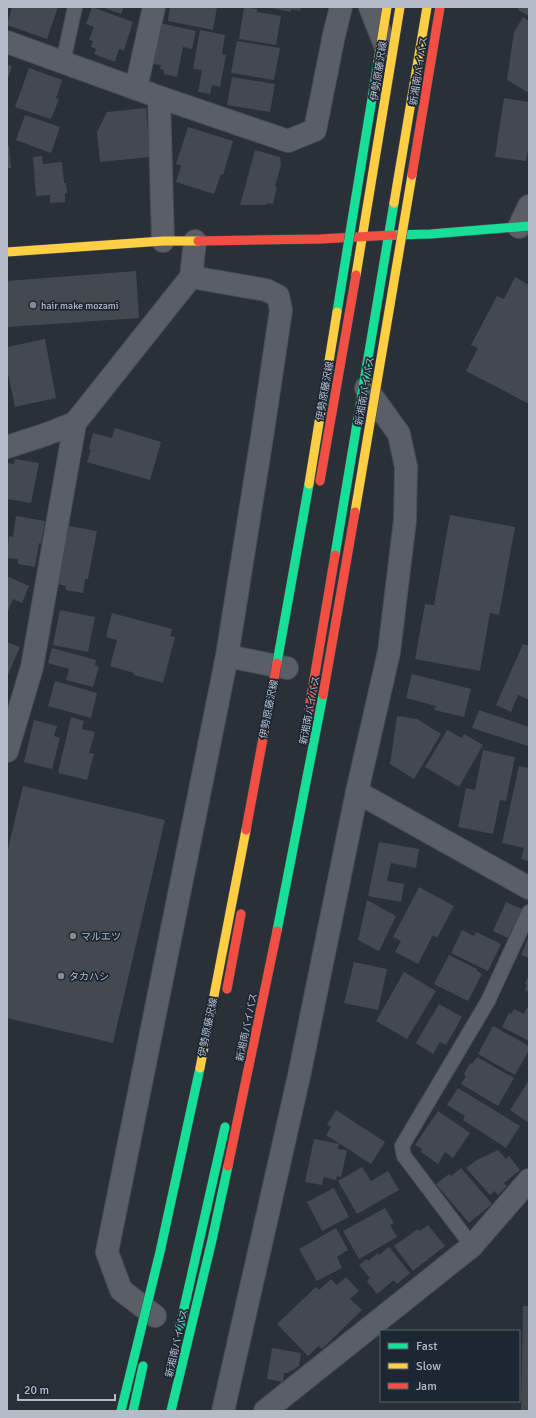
<svg xmlns="http://www.w3.org/2000/svg" width="536" height="1418" font-family="Signika,'Noto Sans JP',sans-serif">
<rect width="100%" height="100%" fill="#2a3038"/>
<path fill="#444950" d="M12 7H58L47 39 7 25Z
M92 7 133 22 124 50 119 49 115 62 94 54 96 49 91 47 93 41 89 40 94 27 86 24Z
M102 7H124L121 14Z
M170 7H217L213 30 168 21Z
M244 7 257 9V12L281 16 276 45 239 39Z
M267 7H301L300 11 291 9V12Z
M519 7H529V16L518 10Z
M523 17 529 21V93L507 80 514 32Z
M160 23 196 31 192 49 183 47 177 77 164 74V70L160 69 161 65 152 64Z
M200 30 225 35 222 54 226 55 220 87 212 85 210 94 198 92 202 70 193 69Z
M237 41 280 48 274 80 231 73Z
M7 65 12 66 7 81Z
M29 68 62 80 56 98 59 99 51 119 15 107Z
M232 77 275 84 270 112 227 105Z
M504 98 529 102V144L526 161 495 157Z
M146 108 150 157 100 162 97 132 107 112Z
M25 115 60 127 51 153 16 140Z
M188 127 233 141 223 175 221 174 214 194 176 182 181 166 176 164Z
M7 146H9L11 168H7Z
M255 150 280 157 281 165 275 186 277 187 273 204 267 203 266 205H240Z
M42 156 43 164 62 162 64 183H66L67 193H65V202L50 203V195L36 196 33 157Z
M136 271 139 318 8 327 7 281Z
M515 277 529 285V404L466 371 478 348 471 345 497 296 504 299Z
M45 339 56 398 15 407 7 369V347Z
M115 428 161 442 150 480 87 462 91 450 89 449 93 433 112 438Z
M15 459 39 463 31 503 7 499V463L14 464Z
M450 515 515 527 499 615 490 613 480 671 415 659 425 604 434 605Z
M16 516 45 521 41 544 39 543 35 567 18 564V559L7 558 9 536 13 537Z
M69 526 97 531 88 579H85L83 593 65 590 66 586 57 584Z
M7 576 29 586 22 603 13 599 7 613Z
M60 610 95 617 88 652 53 645Z
M112 613 172 629 170 636 175 637 163 683 134 675V673L110 666 117 640 106 637Z
M7 642 20 647 7 677Z
M523 644 529 646V700L518 695 511 712 496 705Z
M52 648 96 660 95 665 99 667 93 687 66 680 69 669 48 663Z
M412 674 471 689 464 717 434 710 436 706 406 698Z
M55 681 97 693 91 718 48 706Z
M479 710 529 727 528 746 472 728Z
M397 716 417 719 441 734 414 779 390 764Z
M71 717 84 721 82 729 95 732 89 753 94 754 87 780 58 773Z
M34 720 57 726 54 736 60 738 52 769 24 762Z
M447 730 462 738 464 734 483 745 459 787 425 767Z
M483 750 515 757 506 801 500 800 493 834 458 827 466 788 475 790Z
M519 766 529 768V861L521 859 524 848 502 843Z
M23 786 165 820 113 1043 7 1018V853Z
M379 842 419 849 416 868 391 863 387 881 404 884 401 902 368 896Z
M419 887 454 906 437 938 433 935 418 964 395 952 401 941 393 937Z
M367 900 396 916 379 951 358 940Z
M506 902 522 909 508 938 493 931Z
M462 930 474 936 476 932 501 944 488 971 451 953Z
M529 936V958L521 955Z
M449 955 477 969 476 970 482 974 468 1001 434 984Z
M354 962 387 969 378 1010 344 1003Z
M404 972 436 991 407 1039 376 1021Z
M529 974V992L525 990 527 985 525 984Z
M439 1004 462 1017 446 1045 440 1042 433 1054 416 1043Z
M527 1008 529 1009V1041L502 1027 509 1013 511 1014 514 1009 524 1014Z
M493 1026 529 1046V1050L515 1075 478 1054Z
M477 1057 514 1078 498 1106 461 1084 466 1076 464 1074 470 1063 472 1064Z
M529 1080V1123L510 1110Z
M458 1088 520 1126 506 1148 463 1120 465 1116 447 1105Z
M336 1110 385 1142 371 1164 326 1135 331 1127 327 1125Z
M438 1111 470 1133 453 1158 445 1152 438 1164 421 1152 422 1149 415 1145Z
M314 1139 339 1144 338 1149 347 1150 341 1177 337 1176 336 1180 324 1177 322 1185 305 1182Z
M498 1150 506 1159 509 1156 520 1170 504 1183 507 1186 498 1195 495 1191 490 1195 466 1168 477 1160Z
M362 1167 371 1181 388 1171 399 1190 357 1214 338 1181Z
M461 1168 492 1204 469 1223 436 1184 449 1174 451 1176Z
M334 1188 349 1217 322 1231 307 1202Z
M385 1208 394 1223 390 1225 397 1237 359 1259 343 1231Z
M428 1225 445 1246 413 1271 394 1246 418 1229 420 1231Z
M336 1228 348 1250 337 1257 342 1268 317 1281 299 1249Z
M389 1247 410 1273 397 1284 394 1280 377 1294 367 1281 370 1278 359 1265 367 1259 368 1261 378 1253 379 1255Z
M346 1277 359 1291 350 1299 362 1310 322 1349 319 1346 308 1356 277 1324 316 1287 319 1290 331 1279 337 1285Z
M523 1306H529V1411H521Z
M272 1348 301 1353 299 1366 288 1373H284L283 1382 267 1379Z"/>
<g fill="none" stroke-linecap="round" stroke-linejoin="round">
<g stroke="#484c53" stroke-width="16">
<path id="lane" d="M63 62 75 7
M472 1246 404 1156 402 1146 488 1001 529 912"/>
</g>
<g stroke="#484c53" stroke-width="24">
<path id="street" d="M370 7 385 45
M7 42 159 97 288 141 315 130 334 35 341 7
M136 88 154 7
M159 97 163 241
M519 227 529 206
M191 277 266 290 278 296 281 310 262 437 227 656
M7 447 47 434 75 423 191 277 195 241
M7 751 32 667 75 423
M357 792 529 888
M155 1316 121 1290 107 1252 227 656 287 668
M223 1411 299 1076 357 792 389 652 405 520 406 467 399 434 366 388
M265 1411 472 1246 529 1180"/>
</g>
<g stroke="#484c53" stroke-width="10">
<path id="fast" d="M393 235 431 234 529 226
M335 555 394 203
M180 1326 225 1127
M133 1411 143 1366"/>
</g>
<g stroke="#484c53" stroke-width="10">
<path id="slow" d="M394 203 427 7
M7 252 163 241H198
M356 275 400 7"/>
</g>
<g stroke="#484c53" stroke-width="10">
<path id="jam" d="M198 241 320 239 393 235
M320 481 356 275
M309 709 335 555
M227 989 241 914"/>
</g>
<use href="#lane" stroke="#5a5e66" stroke-width="14"/>
<use href="#street" stroke="#5a5e66" stroke-width="22"/>
<use href="#fast" stroke="#16e098" stroke-width="9"/>
<use href="#slow" stroke="#ffcf43" stroke-width="9"/>
<use href="#jam" stroke="#f24e42" stroke-width="9"/>
<g stroke="#474c53" stroke-width="10" stroke-linecap="butt">
<path id="fast-bridge" d="M337 312 378 62
M277 663 309 484
M277 931 323 695
M121 1411 160 1252 200 1068
M171 1411 212 1240 228 1166"/>
</g>
<g stroke="#474c53" stroke-width="10" stroke-linecap="butt">
<path id="slow-bridge" d="M378 62 387 7
M309 484 337 312
M355 512 412 175
M200 1068 246 830"/>
</g>
<g stroke="#474c53" stroke-width="10" stroke-linecap="butt">
<path id="jam-bridge" d="M412 175 440 7
M323 695 355 512
M246 830 277 663
M228 1166 277 931"/>
</g>
<use href="#fast-bridge" stroke="#16e098" stroke-width="9"/>
<use href="#slow-bridge" stroke="#ffcf43" stroke-width="9"/>
<use href="#jam-bridge" stroke="#f24e42" stroke-width="9"/>
</g>
<g fill="#848b96" stroke="#1d2633" stroke-width="1.5">
<circle cx="33" cy="305" r="4"/>
<circle cx="73" cy="936" r="4"/>
<circle cx="61" cy="976" r="4"/>
</g>
<g text-anchor="middle" stroke-width="3.5" stroke-linejoin="round" paint-order="stroke">
<g font-size="10" fill="#b4bcc9" stroke="#1d2633">
<text transform="translate(378 71) rotate(-81)" y="4">伊勢原藤沢線</text>
<text transform="translate(418 71) rotate(-81)" y="4">新湘南バイパス</text>
<text transform="translate(324 391) rotate(-80)" y="4">伊勢原藤沢線</text>
<text transform="translate(364 391) rotate(-80)" y="4">新湘南バイパス</text>
<text transform="translate(268 709) rotate(-79)" y="4">伊勢原藤沢線</text>
<text transform="translate(309 710) rotate(-79)" y="4">新湘南バイパス</text>
<text transform="translate(207 1027) rotate(-78)" y="4">伊勢原藤沢線</text>
<text transform="translate(246 1027) rotate(-78)" y="4">新湘南バイパス</text>
<text transform="translate(176 1343) rotate(-77)" y="4">新湘南バイパス</text>
</g>
<g font-size="10" fill="#b4bcc9" stroke="#1d2633" text-anchor="start">
<text x="41" y="309">hair make mozami</text>
<text x="81" y="940">マルエツ</text>
<text x="69" y="980">タカハシ</text>
</g>
</g>
<rect width="536" height="1418" fill="none" stroke="#b4bcc9" stroke-width="16"/>
<rect x="380" y="1330" width="140" height="72" fill="#1d2633" stroke="#59626f"/>
<rect x="388" y="1343" width="20" height="6" fill="#16e098" stroke="#59626f"/>
<text x="416" y="1350" font-size="12" fill="#b4bcc9">Fast</text>
<rect x="388" y="1363" width="20" height="6" fill="#ffcf43" stroke="#59626f"/>
<text x="416" y="1370" font-size="12" fill="#b4bcc9">Slow</text>
<rect x="388" y="1383" width="20" height="6" fill="#f24e42" stroke="#59626f"/>
<text x="416" y="1390" font-size="12" fill="#b4bcc9">Jam</text>
<path d="M18 1394v6h97v-6" fill="none" stroke="#b4bcc9" stroke-width="2"/>
<text x="24" y="1394" font-size="12" fill="#b4bcc9" stroke="#1d2633" stroke-width="3" paint-order="stroke">20 m</text>
</svg>
